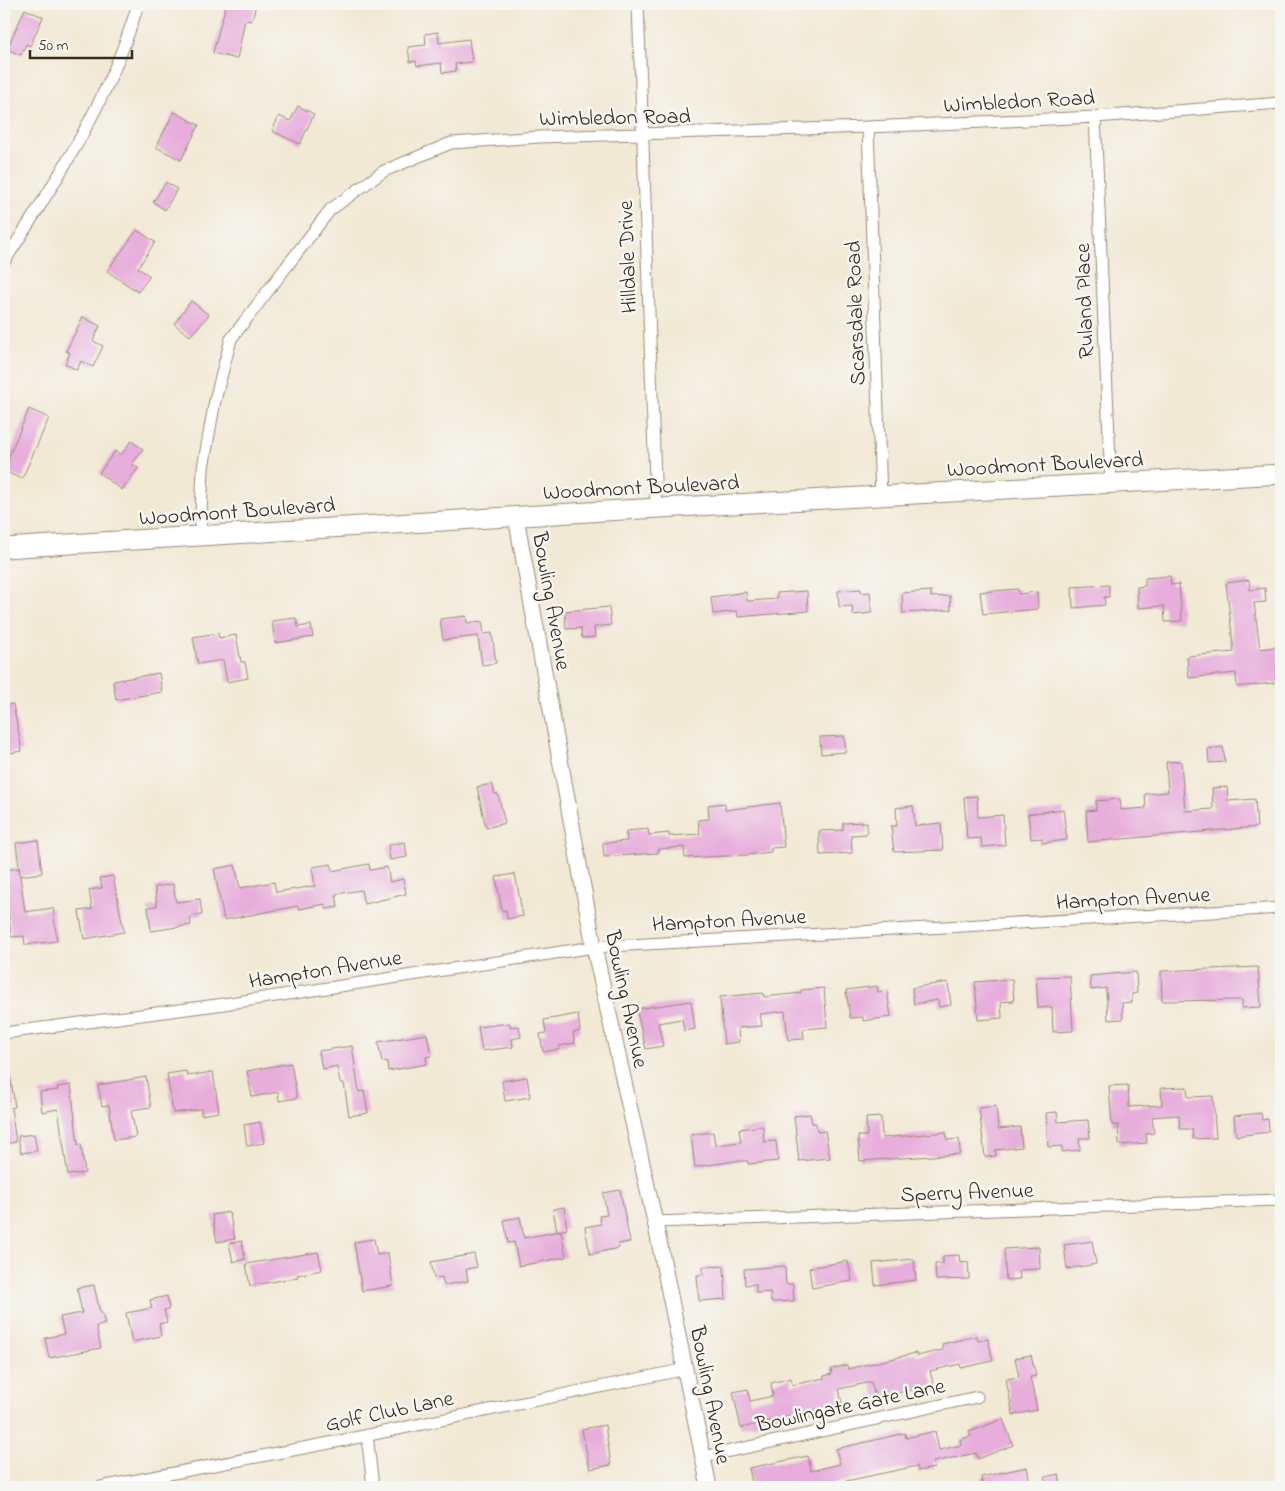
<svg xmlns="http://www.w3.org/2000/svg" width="1285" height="1491" font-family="'Indie Flower',sans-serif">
<rect width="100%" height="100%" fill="#f6f6f2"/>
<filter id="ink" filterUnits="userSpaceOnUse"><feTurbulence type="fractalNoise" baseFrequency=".02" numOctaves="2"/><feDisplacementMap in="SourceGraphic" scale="10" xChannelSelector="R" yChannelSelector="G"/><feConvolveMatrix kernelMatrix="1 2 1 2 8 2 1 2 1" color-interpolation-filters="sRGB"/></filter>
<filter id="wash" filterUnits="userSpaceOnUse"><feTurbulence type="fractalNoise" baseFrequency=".0096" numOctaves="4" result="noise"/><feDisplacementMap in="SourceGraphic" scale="20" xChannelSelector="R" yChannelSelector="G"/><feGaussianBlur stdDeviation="1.12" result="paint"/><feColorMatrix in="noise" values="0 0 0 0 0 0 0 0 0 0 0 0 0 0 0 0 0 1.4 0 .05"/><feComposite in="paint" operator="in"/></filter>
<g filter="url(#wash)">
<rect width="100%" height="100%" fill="#f2e9d5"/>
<g id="blocks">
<path fill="#e7addb" d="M226 4H256L252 21 245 20 237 59 213 53Z
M25 9 43 17 30 46 26 44 21 55 7 49Z
M438 32 439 43 469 39 472 62 455 64 456 71 442 73 441 63 417 66 416 61 410 62 408 47 426 45 425 34Z
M298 106 314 114 300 144 272 131 279 116 290 121Z
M174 112 199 125 181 160 156 147Z
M166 182 177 189 165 210 153 202Z
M137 230 155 242 138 268 150 276 138 292 107 271Z
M191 301 209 315 190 336 174 324Z
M83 317 100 326 93 341 103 346 93 367 81 361 77 370 65 364 70 353 66 351Z
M29 409 49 418 22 479 4 471V468Z
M131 441 143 449 132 464 138 468 122 490 99 473 115 451 121 455Z
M1170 576 1171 585 1179 584 1182 621 1165 622 1164 606 1138 608 1137 587 1145 586V578Z
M1249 580 1250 590 1265 588 1266 602 1254 603 1260 649 1278 647 1281 682 1237 687 1236 673 1189 678 1187 656 1234 652 1226 583Z
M1109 585V597H1104L1105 605 1073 608 1072 587Z
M861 589V593L870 592 872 613 853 615 852 606 839 607 838 591Z
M1018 589 1019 594 1037 592 1038 609 983 614 980 592Z
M807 591 808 611 738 617 737 611 713 614 711 597 746 592 747 601 777 599V593Z
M931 591V597L950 596 951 610 903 613 902 593Z
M609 607 611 625 594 627 595 637 582 638 581 628 566 629 565 611Z
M466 616 467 623 482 621 484 634 492 633 496 663 482 665 478 636 443 640 440 619Z
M296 618 298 627 311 625 313 637 275 643 272 621Z
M218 633 219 638 236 635 241 662H245L248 678 227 682 223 660 198 664 193 637Z
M159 673 162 692 116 700 113 681Z
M13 704 22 751 4 754V706Z
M844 736 846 752 821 754 820 737Z
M1223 747 1225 762 1209 763 1208 749Z
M1181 761 1185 811 1213 809 1212 788 1227 787 1228 801 1255 799 1257 827 1088 842 1086 811 1096 810V801L1120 799 1121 810 1146 808 1145 794 1168 792 1166 762Z
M492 784 495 794H498L505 823 486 828 477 787Z
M977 796 978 817 1003 815 1005 845 982 847 981 838 967 839 964 797Z
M725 803V810L780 803 784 847 771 848V852L747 855 685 858 684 847 658 849V853L604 857 603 843 627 841 626 831 648 829 649 835 669 833V836L700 834 698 820 709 819 708 805Z
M913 806 915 826 941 823 943 850 894 852 891 826H897L896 808Z
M1063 809 1067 840 1042 843V838L1031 839 1028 814Z
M867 822V834L851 835 852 853 820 855 819 831 843 830V823Z
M38 840 42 873 20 876 16 843Z
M405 842 407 857 390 860 388 845Z
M331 864 332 871 369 864 370 870 387 867 390 882 403 879 406 894 364 904 361 890 336 894 338 907 326 909 325 904 299 909 298 906 224 920 214 869 235 865 240 888 274 882 276 892 315 886 312 867Z
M19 868 25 912 53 908 57 941 25 945 24 936 11 937 4 870Z
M515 874 523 916 507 919 506 910 502 911 496 877Z
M113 876 124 932 84 939 79 911 92 909 89 890 102 888 100 878Z
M173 884 176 902 200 899 202 915 190 917 191 925 151 931 148 907 157 906 155 887Z
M1258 967 1261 1007 1242 1008V1000L1162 1001 1161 971Z
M1136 972 1137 993 1132 994V1002L1122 1003 1123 1019 1108 1020 1106 988 1091 990 1090 976Z
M1070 976 1073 1031 1053 1032 1052 1007 1038 1008 1036 977Z
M1012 979 1014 1001 1001 1002 1002 1018 978 1020 975 982Z
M948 982 951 1005 939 1007 938 1000 914 1004 912 988Z
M877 986 878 992 887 990 891 1017 863 1021V1017L850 1018 846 990Z
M824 988 827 1027 803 1029 804 1039 788 1040 785 1011 760 1014 762 1026 738 1028 739 1042 724 1044 720 997 763 993 764 997 801 993V990Z
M691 1001 695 1029 684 1031 682 1019 658 1023 663 1046 646 1049 636 1009Z
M578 1014 580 1031 573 1033 575 1043 559 1046 560 1049 543 1052 540 1034 546 1033 544 1020Z
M510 1023V1027L519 1026 521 1037 512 1039 513 1047 482 1051 478 1027Z
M427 1034 431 1056 426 1057 427 1064 388 1071 387 1061 382 1062 378 1042Z
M352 1046 359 1092 364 1091 368 1113 349 1116 344 1083H340L337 1066 322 1069 319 1051Z
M291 1063 297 1098 279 1101 278 1092 252 1097 247 1071Z
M186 1071 187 1076 213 1072 219 1112 201 1115V1109L173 1113 167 1074Z
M4 1074H10L15 1107 11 1108 16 1142 4 1144Z
M146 1077 151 1107 131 1110 136 1137 114 1140 109 1105 102 1106 98 1085Z
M527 1077 530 1097 505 1101 502 1081Z
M71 1085 78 1145 81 1144 85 1173 68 1175 58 1109 42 1112 40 1092 58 1090 57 1087Z
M1128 1085 1129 1107 1162 1105 1161 1088 1187 1087 1188 1097 1213 1096 1216 1138 1193 1139 1192 1129H1180L1179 1115 1152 1117 1154 1133 1146 1134 1147 1143 1119 1145 1118 1125H1112L1109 1086Z
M996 1106 998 1129 1020 1127 1022 1147 995 1150 996 1156 985 1157 979 1108Z
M1057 1112 1058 1122 1088 1120 1090 1138H1079L1080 1150 1062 1152V1146L1048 1147 1046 1113Z
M1261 1113 1262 1120 1268 1119 1269 1132 1236 1136 1234 1116Z
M810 1114 812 1123H816L817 1132 825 1131 830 1158 799 1161 794 1116Z
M881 1117 882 1138 946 1132 947 1140 959 1139 960 1154 860 1161 858 1136H867L866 1118Z
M260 1122 264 1143 247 1146 244 1125Z
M763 1126 764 1142 776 1141 778 1161 748 1164V1161H735L695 1167 691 1135 713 1132 715 1145 741 1142 739 1129Z
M34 1134 37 1151 21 1153 18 1136Z
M620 1190 630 1242 618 1244 619 1248 590 1254 585 1227 601 1224 599 1216 607 1215 603 1193Z
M564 1207 567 1229 557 1231 553 1209Z
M229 1212 235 1239 217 1242 212 1215Z
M520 1217 524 1238 561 1231 566 1257 519 1266 514 1242 508 1243 504 1220Z
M374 1239 377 1255 388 1253 393 1286 362 1291 354 1242Z
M242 1241 245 1259 233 1262 229 1243Z
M1092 1241 1096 1264 1067 1269 1064 1245Z
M1039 1247 1040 1269 1019 1270 1020 1279 1006 1280 1004 1249Z
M318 1252 322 1270 297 1275 298 1277 250 1286 246 1264Z
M474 1254 477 1267 466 1269 468 1281 444 1285 442 1277 434 1278 431 1262Z
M959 1255 960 1263 968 1262 969 1279 936 1280 935 1264H943V1256Z
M914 1259 916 1280 875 1285 873 1263Z
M848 1261 852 1281 812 1288 809 1268Z
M724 1266 726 1299 699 1301 697 1275H703V1267Z
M785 1266 786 1284H793L794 1301 771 1302 770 1292 756 1293V1284L745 1285 744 1269Z
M94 1285 100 1313H102L105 1324 96 1326 101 1348 49 1358 45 1338 64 1334 60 1317 82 1313 77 1288Z
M167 1296 169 1309 164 1310 167 1322 159 1324 161 1336 132 1342 126 1313 152 1308 150 1300Z
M977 1336 978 1341 988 1339 993 1361 961 1368 960 1364 930 1371 934 1386 875 1397 871 1382 839 1389 842 1404 741 1428 733 1392 748 1389 750 1401 773 1396 771 1383 791 1378 792 1385 824 1378V1376L832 1374 831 1369 847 1365 848 1369 916 1353 917 1356 943 1350 942 1344Z
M1031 1355 1036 1376 1030 1377 1037 1410 1013 1415 1006 1379 1019 1377 1015 1358Z
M1003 1419 1013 1445 978 1459 976 1453 933 1462 934 1468 918 1471 917 1466 827 1485V1487H753L749 1468 808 1456 811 1471 840 1464 836 1449 905 1433 906 1438 935 1431 939 1450 961 1445 960 1440 971 1436 969 1432Z
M605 1425 611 1465 590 1469 582 1429Z
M1027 1467 1030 1483 1012 1487H983L981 1477Z
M1059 1474 1061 1487H1047L1045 1477Z"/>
</g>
</g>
<g filter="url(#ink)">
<use href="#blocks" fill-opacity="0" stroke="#968a7a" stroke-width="1"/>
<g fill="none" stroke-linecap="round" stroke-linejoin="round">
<g stroke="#968a7a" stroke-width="13">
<path id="minor" d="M638 4 656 508
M1095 117 1111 483
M868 127 881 497
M4 262C56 182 111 97 138 4
M200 536 203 468 215 400 231 339 330 210 384 171 451 143 540 137 868 127 1095 117 1281 103
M4 1033 217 1005 594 947 1281 908
M655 1222 1281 1200
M367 1435 373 1487
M703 1457 977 1397
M101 1487 345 1440 686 1369"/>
</g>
<g stroke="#968a7a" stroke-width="17">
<path id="tertiary" d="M516 517 594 947 655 1222 709 1487"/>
</g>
<g stroke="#968a7a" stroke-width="21">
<path id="primary" d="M4 548 605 511 1281 474"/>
</g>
<use href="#minor" stroke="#fff" stroke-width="11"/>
<use href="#tertiary" stroke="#fff" stroke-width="15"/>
<use href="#primary" stroke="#fff" stroke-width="19"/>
</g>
</g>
<g text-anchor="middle" stroke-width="5" stroke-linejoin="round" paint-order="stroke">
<g font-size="22" fill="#3b2a1e" stroke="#f6f6f2">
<text transform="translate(1019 100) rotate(-3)" y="8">Wimbledon Road</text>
<text transform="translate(615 116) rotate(-1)" y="8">Wimbledon Road</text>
<text transform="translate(626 257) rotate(-92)" y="8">Hilldale Drive</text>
<text transform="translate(1083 301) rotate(-92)" y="8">Ruland Place</text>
<text transform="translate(854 313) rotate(-92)" y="8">Scarsdale Road</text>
<text transform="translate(1045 463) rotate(-3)" y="8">Woodmont Boulevard</text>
<text transform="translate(641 486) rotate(-3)" y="8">Woodmont Boulevard</text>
<text transform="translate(237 510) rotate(-4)" y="8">Woodmont Boulevard</text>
<text transform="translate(553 601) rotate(80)" y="8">Bowling Avenue</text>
<text transform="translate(1133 897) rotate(-3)" y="8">Hampton Avenue</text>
<text transform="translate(729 919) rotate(-3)" y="8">Hampton Avenue</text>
<text transform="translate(325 968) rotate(-9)" y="8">Hampton Avenue</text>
<text transform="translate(628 999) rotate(78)" y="8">Bowling Avenue</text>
<text transform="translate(967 1191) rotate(-2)" y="8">Sperry Avenue</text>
<text transform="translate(712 1395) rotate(79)" y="8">Bowling Avenue</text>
<text transform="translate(850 1404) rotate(-12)" y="8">Bowlingate Gate Lane</text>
<text transform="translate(389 1410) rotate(-12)" y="8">Golf Club Lane</text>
</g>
</g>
<rect width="1285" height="1491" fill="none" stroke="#f6f6f2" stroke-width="20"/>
<path d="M30 50v8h102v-8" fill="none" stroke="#3b2a1e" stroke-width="2.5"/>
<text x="38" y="50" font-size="15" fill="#3b2a1e" stroke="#f6f6f2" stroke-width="4" paint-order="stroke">50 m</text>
</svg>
